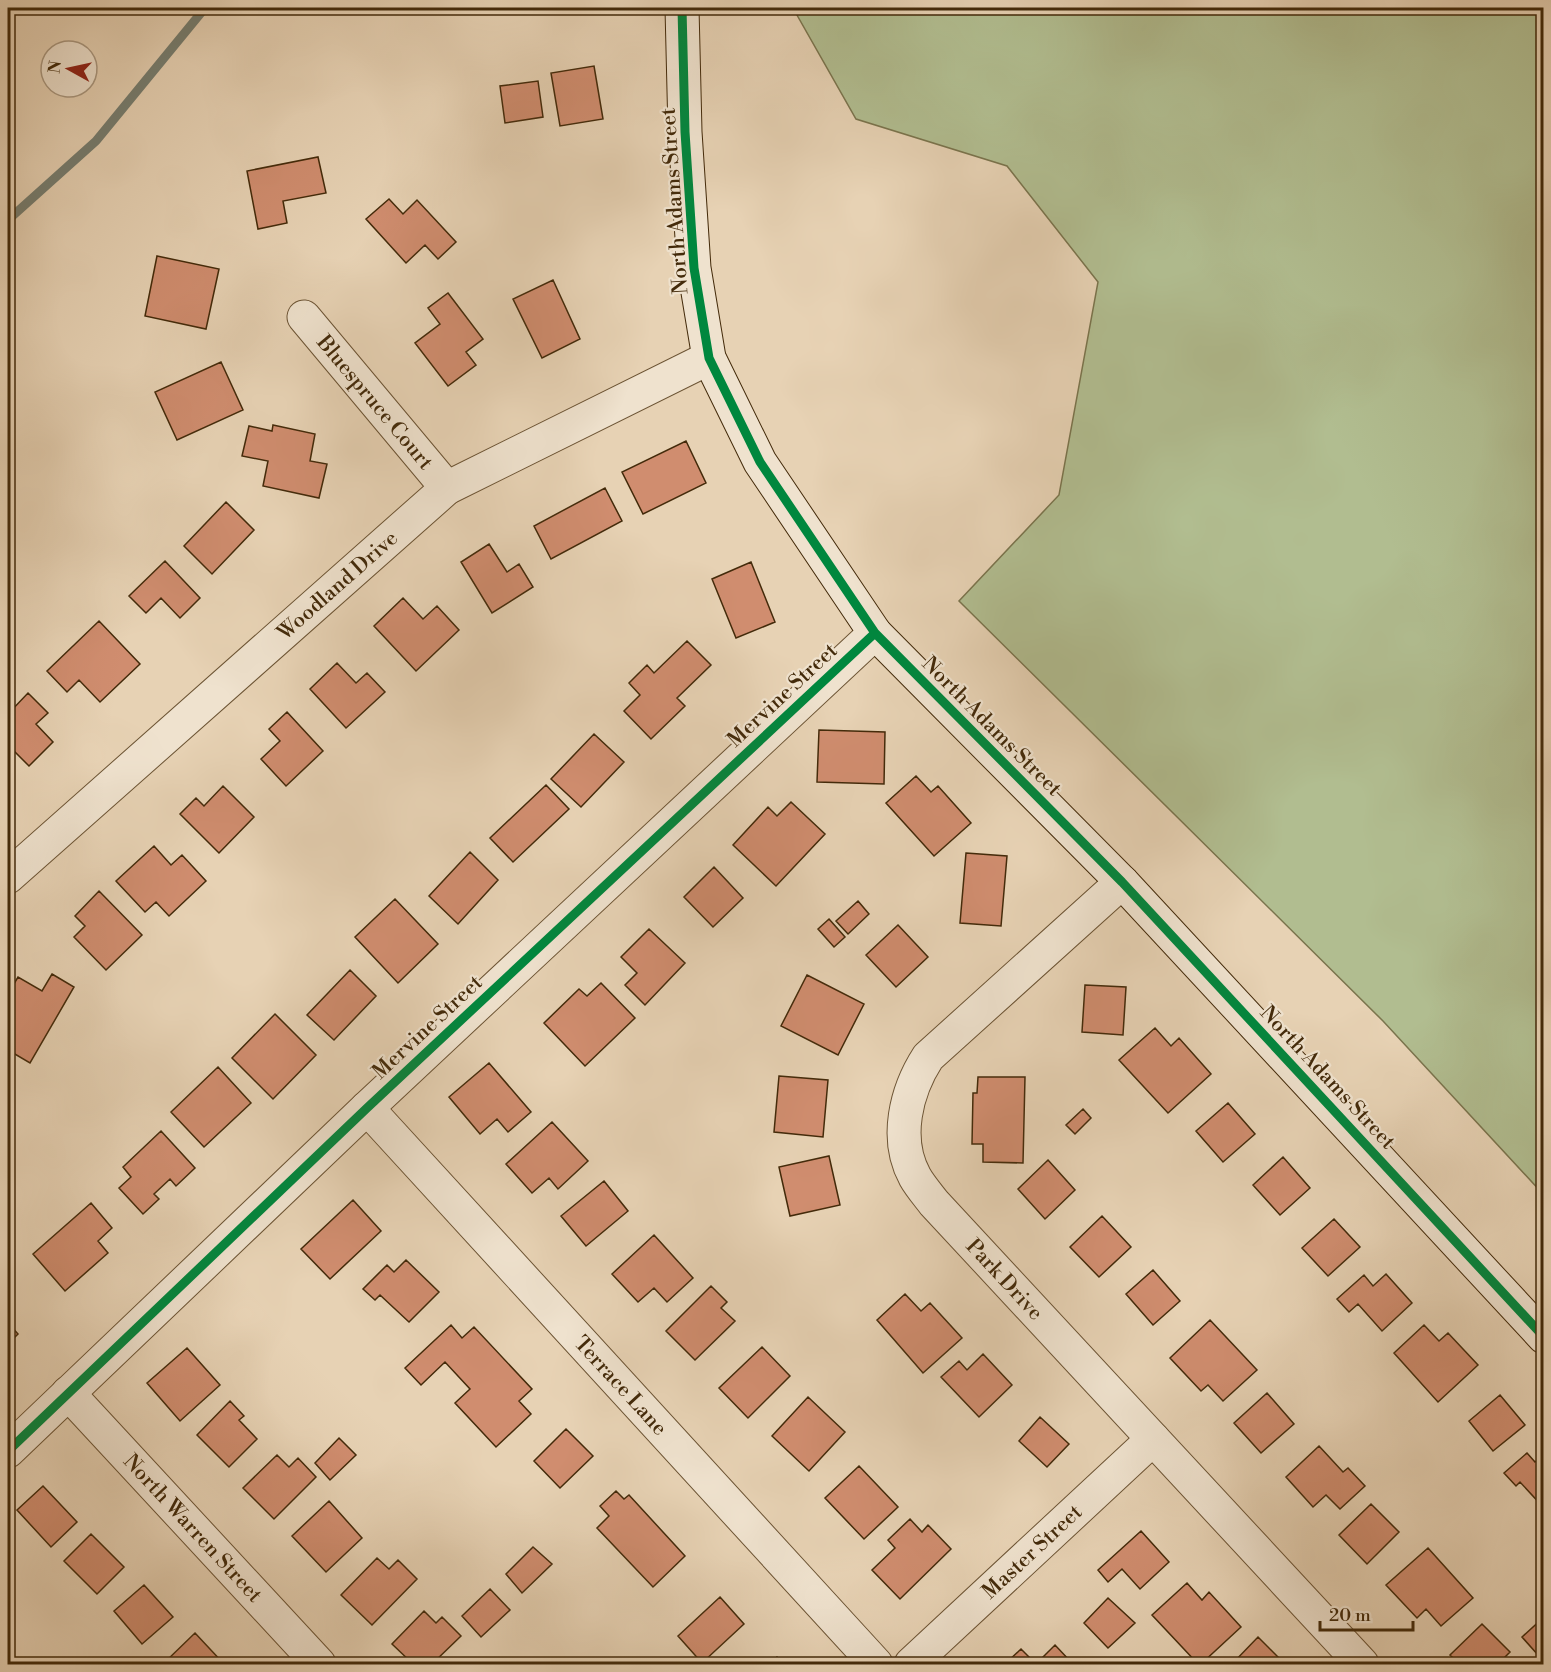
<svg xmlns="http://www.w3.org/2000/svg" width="1551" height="1672" font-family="'Libre Bodoni',serif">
<rect width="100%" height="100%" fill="#e7d2b4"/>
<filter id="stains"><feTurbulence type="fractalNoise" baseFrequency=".00333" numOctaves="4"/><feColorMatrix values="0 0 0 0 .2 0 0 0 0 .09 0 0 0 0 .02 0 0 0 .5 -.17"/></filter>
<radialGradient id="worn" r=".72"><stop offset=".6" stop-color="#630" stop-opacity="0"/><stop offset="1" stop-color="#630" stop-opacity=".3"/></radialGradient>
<path fill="#b1bd90" stroke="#7a744d" stroke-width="1.5" d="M793 8H1543V1194L1383 1021 959 601 1059 495 1098 282 1007 166 856 119Z"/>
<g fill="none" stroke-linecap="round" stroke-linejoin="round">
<path stroke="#767e71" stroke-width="9" d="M8 220 96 141 205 8"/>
</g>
<path fill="#d08d6f" stroke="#432a0a" stroke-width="1.5" d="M594 66 603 119 560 126 551 73Z
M538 81 543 117 505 123 500 86Z
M318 157 326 193 283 201 287 223 258 229 247 171Z
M389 199 403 214 417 200 456 242 438 259 425 245 406 263 366 219Z
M157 256 219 269 206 329 145 316Z
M553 280 580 339 542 358 513 299Z
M448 293 483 339 466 352 476 365 448 386 415 343 440 324 428 308Z
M221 362 243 410 177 440 155 392Z
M273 425 315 434 310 461 327 464 319 498 263 486 268 461 242 456 249 426 272 431Z
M686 441 706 483 643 514 622 472Z
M605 488 622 521 551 559 534 526Z
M226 502 254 530 212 574 184 546Z
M489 544 507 572 519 564 533 587 492 613 461 562Z
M165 561 200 598 180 618 161 598 146 613 129 596Z
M751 562 775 622 736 638 712 579Z
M403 598 423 619 437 606 459 630 416 671 374 626Z
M99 621 140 664 100 702 79 680 67 692 47 671Z
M687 641 711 665 677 698 685 706 651 739 624 711 640 695 629 683 647 665 654 673Z
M337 663 356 683 367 673 385 692 346 728 310 689Z
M28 693 48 713 36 724 53 742 29 766 8 745V714Z
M287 712 323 751 286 786 261 759 280 741 269 729Z
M819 730 885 732 884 784 817 782Z
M594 734 624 762 581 807 551 779Z
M916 776 931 792 938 786 971 823 934 856 886 803Z
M546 785 569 809 513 862 490 838Z
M223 786 254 817 219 853 180 814 196 798 204 806Z
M791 802 825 834 776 886 733 845 768 807 777 816Z
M154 846 171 865 182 855 206 881 169 916 156 902 145 912 116 881Z
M470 852 498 880 458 924 429 896Z
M966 853 1007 856 1001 926 960 923Z
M714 867 743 898 713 927 684 897Z
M99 891 142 935 106 970 74 937 85 926 75 916Z
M395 899 438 944 398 983 355 937Z
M858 901 869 914 848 934 836 921Z
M829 919 845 937 834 947 818 929Z
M898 925 928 957 896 987 866 955Z
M649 929 685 963 645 1005 625 985 637 973 621 957Z
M350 970 376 996 334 1040 307 1015Z
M52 974 74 987 30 1063 8 1050V994L18 977 42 991Z
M807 975 864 1004 838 1055 781 1026Z
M601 983 635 1018 585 1066 544 1023 579 989 587 996Z
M1085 985 1126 987 1123 1035 1082 1032Z
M275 1014 316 1055 273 1099 232 1058Z
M1155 1028 1171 1046 1179 1038 1211 1074 1168 1113 1119 1060Z
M489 1063 531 1112 508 1132 497 1119 480 1134 449 1097Z
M218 1067 251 1103 204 1147 171 1112Z
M779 1076 828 1080 823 1137 774 1132Z
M978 1077H1025L1023 1163 983 1162V1144H972L973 1093H977Z
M1228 1103 1255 1134 1223 1162 1196 1131Z
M1083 1109 1091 1118 1075 1134 1066 1125Z
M552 1122 588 1161 558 1189 549 1178 532 1193 506 1164Z
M161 1131 195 1168 176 1186 170 1179 154 1194 159 1199 143 1214 119 1188 131 1177 123 1167Z
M829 1156 840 1205 790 1216 779 1167Z
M1283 1157 1310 1188 1280 1215 1253 1185Z
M1048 1160 1075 1190 1045 1219 1018 1189Z
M604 1181 628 1211 586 1246 561 1216Z
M353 1200 381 1231 330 1279 301 1249Z
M91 1203 112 1228 98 1241 108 1253 65 1291 33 1254Z
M1102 1216 1131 1247 1099 1277 1070 1247Z
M1334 1219 1360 1247 1328 1276 1302 1248Z
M654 1235 693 1278 667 1302 654 1288 638 1302 612 1274Z
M406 1260 439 1292 409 1322 380 1295 375 1300 363 1289 387 1265 394 1272Z
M1153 1270 1180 1301 1153 1325 1126 1294Z
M1386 1274 1412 1303 1382 1331 1358 1304 1349 1312 1337 1299 1364 1275 1373 1286Z
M711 1286 727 1302 721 1308 735 1321 695 1360 666 1331Z
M905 1294 921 1311 930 1303 962 1338 923 1373 877 1320Z
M1210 1320 1257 1370 1223 1401 1208 1385 1201 1391 1170 1358Z
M8 1323 18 1334 8 1344Z
M451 1325 462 1338 474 1327 532 1389 519 1401 531 1414 496 1447 455 1403 470 1389 445 1362 421 1385 405 1368Z
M1424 1325 1439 1341 1448 1333 1478 1365 1438 1402 1394 1353Z
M762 1347 790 1376 748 1418 719 1388Z
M187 1348 220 1385 180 1421 147 1383Z
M983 1354 1012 1385 979 1417 941 1377 959 1361 967 1370Z
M1267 1393 1294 1424 1261 1453 1234 1423Z
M1500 1395 1525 1425 1493 1451 1469 1421Z
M808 1397 845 1432 809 1471 772 1436Z
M230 1401 244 1416 239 1420 257 1439 229 1467 197 1435Z
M1040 1417 1069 1444 1047 1467 1019 1441Z
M566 1429 593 1456 560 1488 534 1461Z
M339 1438 356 1455 330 1480 315 1463Z
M1319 1446 1343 1472 1348 1468 1365 1486 1340 1509 1326 1495 1313 1507 1286 1477Z
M1527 1453 1535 1462 1544 1455V1508L1520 1482 1516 1486 1504 1473Z
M277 1455 289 1467 298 1458 316 1477 274 1519 243 1488Z
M859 1466 898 1507 864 1539 825 1498Z
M43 1486 77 1522 51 1547 17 1510Z
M616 1491 624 1499 629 1495 685 1556 653 1587 597 1528 609 1516 600 1506Z
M329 1501 362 1538 326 1572 292 1536Z
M1371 1504 1399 1532 1367 1564 1339 1535Z
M910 1519 922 1532 928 1525 951 1549 900 1599 872 1570 895 1548 888 1540Z
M1141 1531 1169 1562 1140 1589 1122 1569 1108 1582 1098 1570Z
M91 1534 124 1567 97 1594 64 1561Z
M533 1547 552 1564 522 1593 506 1574Z
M1428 1548 1473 1598 1441 1626 1426 1609 1417 1618 1386 1585Z
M377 1558 389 1569 398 1560 417 1579 372 1625 341 1595Z
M1187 1583 1202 1600 1209 1592 1241 1627 1201 1664H1198L1152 1615Z
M144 1585 173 1617 142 1644 114 1611Z
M490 1589 510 1610 481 1637 462 1616Z
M720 1597 744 1624 702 1663 678 1636Z
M1108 1598 1135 1623 1108 1648 1084 1623Z
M424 1611 436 1623 442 1617 461 1636 432 1664H413L392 1644Z
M1544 1617V1650L1538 1655 1522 1637Z
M1482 1624 1510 1652 1498 1664H1459L1450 1655Z
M195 1633 224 1664H166L164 1663Z
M1258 1637 1281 1660 1277 1664H1232Z
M1055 1645 1071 1662 1069 1664H1005L1021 1649 1036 1664Z
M777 1657 784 1664H768Z"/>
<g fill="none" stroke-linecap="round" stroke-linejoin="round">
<g stroke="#6c5434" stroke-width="35">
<g id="street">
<path id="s1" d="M304 317 447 488"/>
<path id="s2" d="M8 877 447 488 709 358"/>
<path id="s3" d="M1122 882 928 1057C906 1091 894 1139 915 1177 920 1186 928 1195 934 1203L1362 1664"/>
<path id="s4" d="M367 1108 876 1664"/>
<path id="s5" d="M68 1393 319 1664"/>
<path d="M8 1451 367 1108 875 633"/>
<path id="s6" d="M911 1664 1153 1439"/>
</g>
</g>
<g stroke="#432a0a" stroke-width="35">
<path id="secondary" d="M682 8 685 132 694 268 709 358 760 462 875 633 1122 882 1544 1337"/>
</g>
<use href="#street" stroke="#efe2ce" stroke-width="33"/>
<use href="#secondary" stroke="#efe2ce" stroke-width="33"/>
<g stroke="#efe2ce" stroke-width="13">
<path id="cycleway" d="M682 8 685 132 694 268 709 358 760 462 875 633 1122 882 1544 1337
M8 1451 367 1108 875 633"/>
</g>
<use href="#cycleway" stroke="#00873e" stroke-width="9"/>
</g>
<g text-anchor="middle" stroke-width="4.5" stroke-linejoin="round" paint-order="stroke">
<g font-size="21" fill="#432a0a" stroke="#efe2ce">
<text transform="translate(674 201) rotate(-94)" y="7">North Adams Street</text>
<text dy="7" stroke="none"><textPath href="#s1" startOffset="111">Bluespruce Court</textPath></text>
<text dy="7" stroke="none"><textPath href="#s2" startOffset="440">Woodland Drive</textPath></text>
<text transform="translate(782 695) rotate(-43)" y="7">Mervine Street</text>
<text transform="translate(992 726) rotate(45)" y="7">North Adams Street</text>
<text transform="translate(427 1027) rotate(-43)" y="7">Mervine Street</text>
<text transform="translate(1328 1077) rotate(47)" y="7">North Adams Street</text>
<text dy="7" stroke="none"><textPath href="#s3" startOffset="524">Park Drive</textPath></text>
<text dy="7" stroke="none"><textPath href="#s4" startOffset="376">Terrace Lane</textPath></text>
<text dy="7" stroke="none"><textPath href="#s5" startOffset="184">North Warren Street</textPath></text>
<text dy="7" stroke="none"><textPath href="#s6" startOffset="165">Master Street</textPath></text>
</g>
</g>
<rect width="1551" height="1672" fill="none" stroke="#e7d2b4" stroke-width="30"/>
<rect x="9" y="9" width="1533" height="1654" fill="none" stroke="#432a0a" stroke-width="3"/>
<rect x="15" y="15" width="1521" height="1642" fill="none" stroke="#432a0a" stroke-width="1.5"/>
<g transform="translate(69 69) rotate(278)"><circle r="28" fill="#efe2ce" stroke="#aa9880" stroke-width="1.5"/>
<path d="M0-4.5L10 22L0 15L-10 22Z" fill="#8f2418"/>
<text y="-9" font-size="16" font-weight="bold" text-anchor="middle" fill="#432a0a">N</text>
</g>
<path d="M1320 1621v9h93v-9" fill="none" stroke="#432a0a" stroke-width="3"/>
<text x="1329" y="1621" font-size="18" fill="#432a0a" stroke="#efe2ce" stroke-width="4.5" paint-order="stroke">20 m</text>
<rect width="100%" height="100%" filter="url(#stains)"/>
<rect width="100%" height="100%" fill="url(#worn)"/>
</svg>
